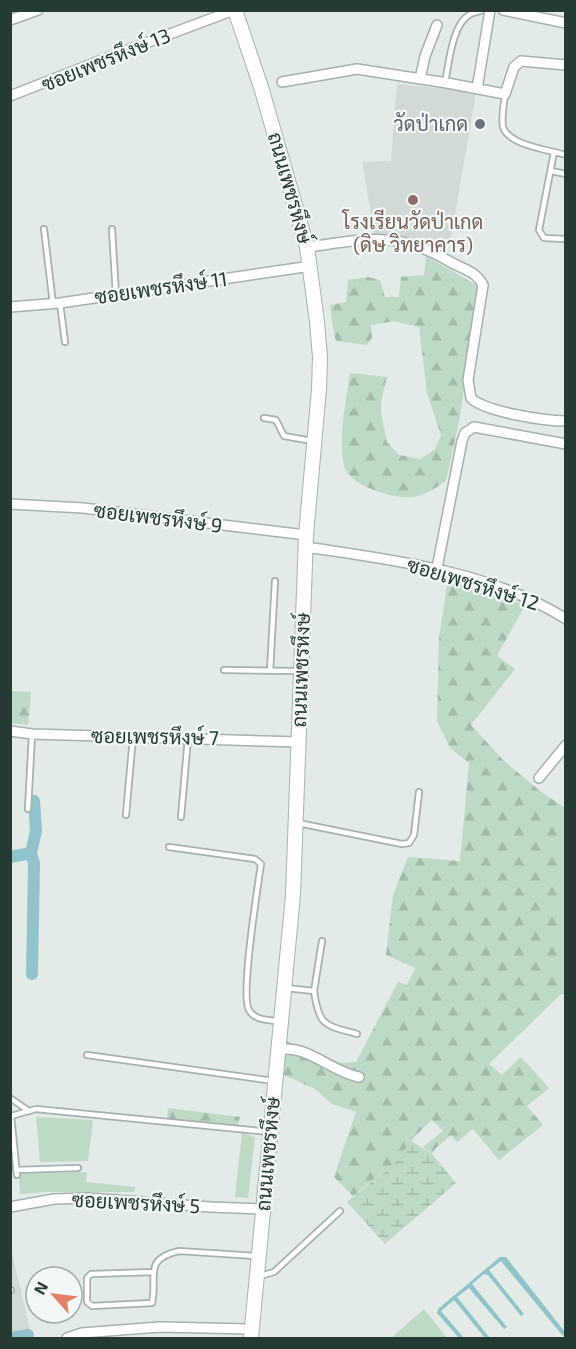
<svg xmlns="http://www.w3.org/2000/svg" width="576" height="1349" font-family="'Exo 2',Sarabun,sans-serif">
<defs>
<pattern id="forest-firs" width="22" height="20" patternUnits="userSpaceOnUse" patternTransform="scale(1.5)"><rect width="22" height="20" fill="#bed9c4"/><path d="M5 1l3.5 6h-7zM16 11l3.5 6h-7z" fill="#a3bba9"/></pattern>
<pattern id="wetland-marsh" width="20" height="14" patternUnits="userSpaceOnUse" patternTransform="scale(1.5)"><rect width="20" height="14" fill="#bed9c4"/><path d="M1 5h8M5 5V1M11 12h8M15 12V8" fill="none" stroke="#a3bba9"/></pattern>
</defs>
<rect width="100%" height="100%" fill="#e2ebe6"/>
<path fill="#d1dad5" d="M397 84 476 92 451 238H448L445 244 375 237 362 162 391 161Z
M10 1244 30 1329 11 1332H10Z"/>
<path fill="#bed9c4" d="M36 1117 93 1120 88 1161 40 1162Z
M242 1133 255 1137 248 1198 235 1197Z
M87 1172 86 1182 135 1187 134 1192H45L20 1194 19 1174Z
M424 1309 447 1338H391Z"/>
<path fill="url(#forest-firs)" d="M426 256 478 286V294L459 422 446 481C435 488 426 495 413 497 395 500 348 485 344 466 338 436 346 402 350 373L387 377 381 401V413L387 442 399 455 420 459 435 449 441 435 427 393 419 327 394 321 371 325 372 338 367 345 336 341 333 329 330 305 346 302 348 280 368 277 380 280 385 297H399L401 277 424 275Z
M448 579 525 605 497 656 515 669 471 725 503 760 540 791 565 808V995L561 994 489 1064 502 1075 521 1057 549 1088 527 1106 543 1125 499 1160 473 1129 457 1142 451 1135 436 1148 432 1154 423 1147 443 1131 432 1120 415 1136 397 1161 353 1196 334 1177 356 1112 332 1104 315 1089 284 1075 286 1041 340 1063 356 1062 398 982 407 985 415 968 386 955 393 895 408 857 460 861 469 763 450 748 437 721 439 638Z
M11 691 31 692 28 725 11 723Z
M168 1108 240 1117 238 1125 167 1120Z"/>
<path fill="url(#wetland-marsh)" d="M411 1141 432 1154 456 1183 385 1244 347 1202 397 1161Z
M30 1329 32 1338H11V1332Z"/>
<path fill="#90c4ca" d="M500 1257H506L565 1332 563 1336 501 1261 489 1270 524 1314 521 1316 488 1275 484 1274 472 1284 507 1327 504 1329 469 1288 457 1297 490 1338H485L454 1300 441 1311 464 1338H459L437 1313 438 1309Z"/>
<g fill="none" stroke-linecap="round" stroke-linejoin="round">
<path stroke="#90c4ca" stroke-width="12" d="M31 853 34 863 32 974
M10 857 31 853 36 831 34 801
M11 1338 28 1335"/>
<g stroke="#a5b2ad" stroke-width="8">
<path id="lane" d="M445 82C449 64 452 25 469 15 473 12 479 12 483 10
M505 94C504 104 501 118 503 127 508 145 549 150 566 155
M554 152 539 230 544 238 566 239
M551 171 566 174
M44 229 53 304
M112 229 116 295
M60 303 65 342
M264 418 276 420 284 436 312 441
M224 670 298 671
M270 671 275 581
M28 809 32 734
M126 815 133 737
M181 817 188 738
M298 823 402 844 409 843 414 835 419 792
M169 847 255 859 261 864C258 886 240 996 249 1010 254 1020 268 1020 278 1021
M286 988 314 991 322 941
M314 991C319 1027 325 1025 357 1034
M87 1055 274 1081
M10 1098 29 1111
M16 1170 78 1168
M17 1175 11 1116 36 1109 270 1132
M153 1272 91 1274 87 1278V1302L92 1306 152 1303C158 1278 142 1259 179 1251L256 1256
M260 1276 274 1272 340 1211
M10 1290H11"/>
</g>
<g stroke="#a5b2ad" stroke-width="12">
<path id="street" d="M503 10 566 23
M10 20 38 10
M420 79 425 56 437 25
M282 82 357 69 447 83 505 94 514 67 521 61 566 65
M477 89 490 10
M10 96 130 49 234 10
M307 247C342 243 382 233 416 246 429 250 442 257 454 264 465 269 477 273 483 285L468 380 471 398C485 412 545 421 566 421
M10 307 60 303 311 266
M10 504 83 508 306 535
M306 547C392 560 491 571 566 619
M437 568 462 441 465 433 474 427 566 444
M10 731 32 734 299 742
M539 778 566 745
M278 1050C306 1043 331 1072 359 1077
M10 1207 54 1199 88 1198 210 1207 263 1209
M67 1338 82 1333 159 1327 251 1329"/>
</g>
<g stroke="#a2b5ad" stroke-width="16">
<path id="secondary" d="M235 10 261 87 307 247 317 322 320 357 319 389 306 535 293 895 251 1338"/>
</g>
<use href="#lane" stroke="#fff" stroke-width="4.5"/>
<use href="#street" stroke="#fff" stroke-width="9"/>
<use href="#secondary" stroke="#fff" stroke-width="14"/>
</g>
<circle fill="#6b7280" stroke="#f2f8f5" stroke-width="2" cx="480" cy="124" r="6"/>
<circle fill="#8d6e63" stroke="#f2f8f5" stroke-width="2" cx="413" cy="200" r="6"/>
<g text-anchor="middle" stroke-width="4.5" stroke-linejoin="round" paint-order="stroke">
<g font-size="20" fill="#243a33" stroke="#f2f8f5">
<text transform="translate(106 60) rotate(-22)" y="7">ซอยเพชรหึงษ์ 13</text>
<text transform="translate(290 188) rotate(74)" y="7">ถนนเพชรหึงษ์</text>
<text transform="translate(161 288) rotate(-8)" y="7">ซอยเพชรหึงษ์ 11</text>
<text transform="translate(158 518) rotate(7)" y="7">ซอยเพชรหึงษ์ 9</text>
<text transform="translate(473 584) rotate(17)" y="7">ซอยเพชรหึงษ์ 12</text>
<text transform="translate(301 670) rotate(-88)" y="7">ถนนเพชรหึงษ์</text>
<text transform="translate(155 737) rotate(1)" y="7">ซอยเพชรหึงษ์ 7</text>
<text transform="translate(268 1154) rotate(-85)" y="7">ถนนเพชรหึงษ์</text>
<text transform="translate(136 1203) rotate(3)" y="7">ซอยเพชรหึงษ์ 5</text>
</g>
<g font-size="20" fill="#5b616d" stroke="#f2f8f5" text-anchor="end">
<text x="468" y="131">วัดป่าเกด</text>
</g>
<g font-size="20" fill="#785e54" stroke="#f2f8f5">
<text x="413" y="229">โรงเรียนวัดป่าเกด<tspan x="413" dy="23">(ดิษ วิทยาคาร)</tspan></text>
</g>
</g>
<rect width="576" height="1349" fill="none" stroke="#243a33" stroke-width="24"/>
<g transform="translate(54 1295) rotate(298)"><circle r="28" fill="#f2f8f5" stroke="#a0aca7" stroke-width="1.5"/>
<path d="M0-4.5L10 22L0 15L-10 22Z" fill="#e28069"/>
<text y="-9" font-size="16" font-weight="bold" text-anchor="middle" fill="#243a33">N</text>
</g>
</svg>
